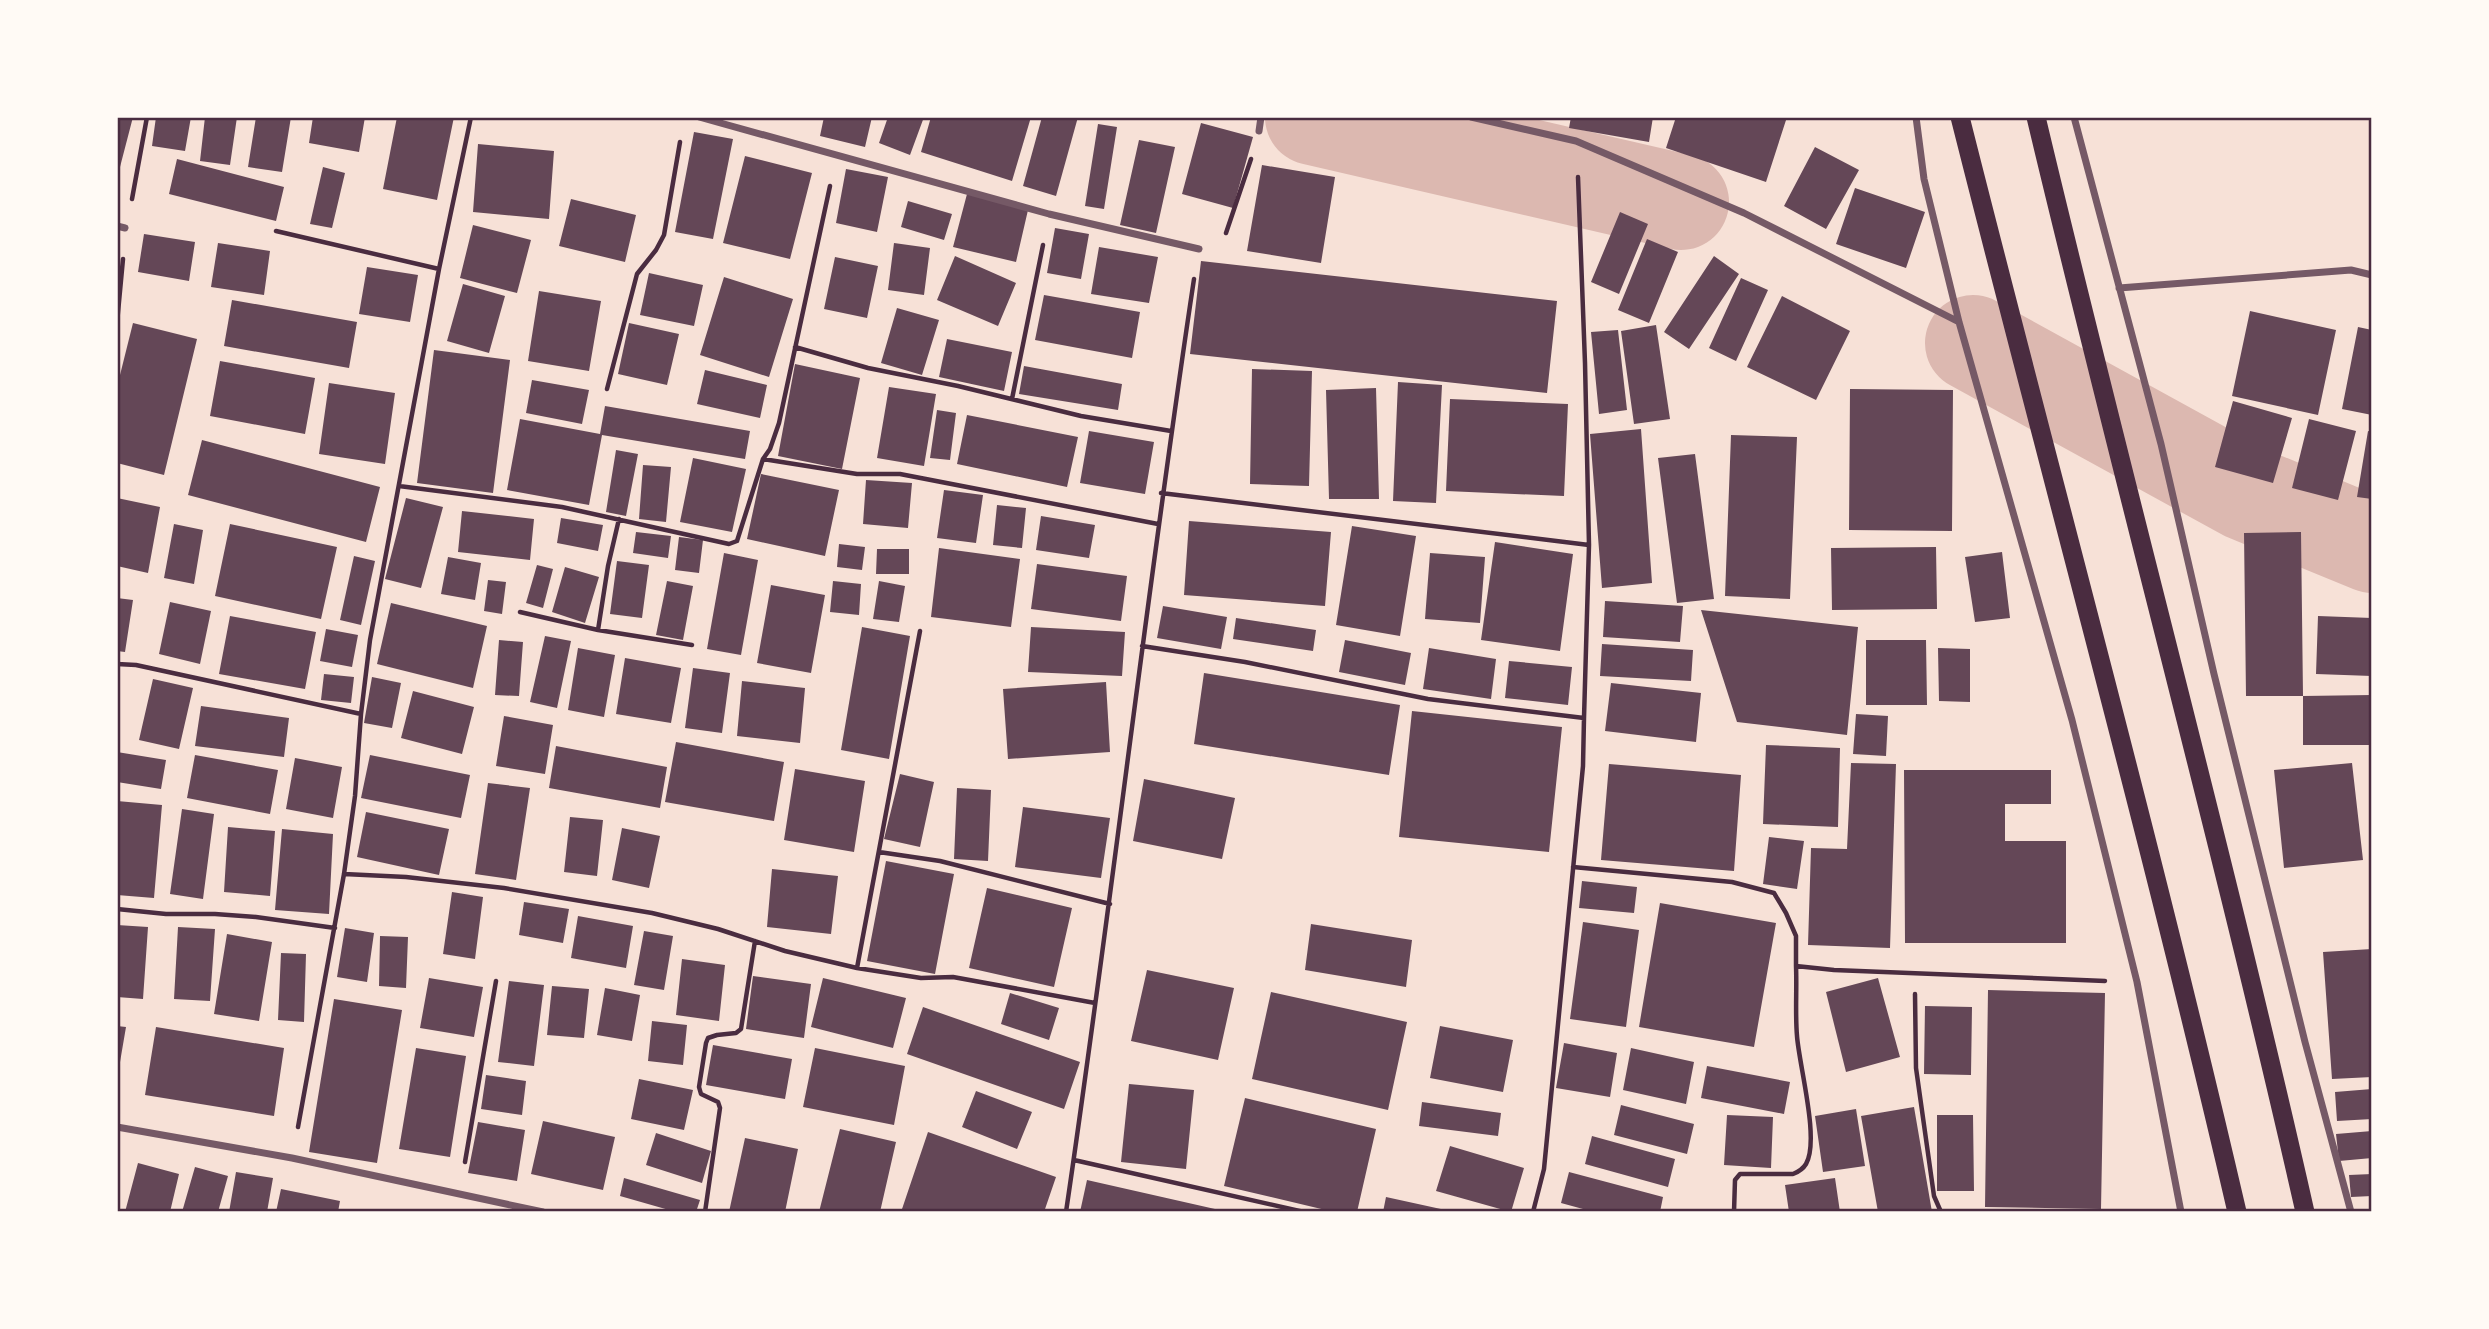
<svg xmlns="http://www.w3.org/2000/svg" width="2489" height="1329" font-family="Overpass,sans-serif">
<rect width="100%" height="100%" fill="#f7e1d7"/>
<g fill="none" stroke-linecap="round" stroke-linejoin="round">
<path stroke="#dcb8b0" stroke-width="96" d="M1313 117 1681 202
M1973 343 2246 493 2372 545"/>
</g>
<path fill="#644757" d="M117 117H133L120 167 117 166Z
M156 117H191L185 151 152 146Z
M205 117H237L230 165 200 161Z
M256 117H291L282 172 248 167Z
M313 117H365L359 152 309 143Z
M397 117H454L437 200 383 189Z
M824 117H872L865 147 820 136Z
M888 117H924L910 155 879 143Z
M931 117H1031L1012 181 921 152Z
M1042 117H1078L1056 196 1023 186Z
M1571 117H1653L1649 142 1569 128Z
M1676 117H1787L1766 182 1666 148Z
M1201 123 1253 137 1233 208 1182 194Z
M1098 124 1117 127 1104 209 1085 206Z
M694 132 733 139 713 239 675 232Z
M1139 140 1175 147 1156 233 1120 225Z
M478 144 554 151 549 219 473 212Z
M1815 147 1859 170 1826 229 1784 206Z
M745 156 812 173 790 259 723 243Z
M177 159 284 187 276 221 169 194Z
M1262 165 1335 177 1321 263 1247 251Z
M323 167 345 173 332 228 310 224Z
M846 169 888 177 877 232 836 223Z
M1855 188 1925 212 1906 268 1836 244Z
M967 194 1028 210 1016 262 953 247Z
M571 199 636 215 625 262 559 246Z
M908 201 952 214 944 240 901 227Z
M1620 212 1648 224 1619 294 1591 282Z
M473 225 531 240 517 293 460 278Z
M1055 228 1089 234 1081 279 1047 273Z
M144 234 195 242 189 281 138 272Z
M1647 239 1678 252 1649 323 1618 310Z
M218 243 270 251 264 295 211 287Z
M894 243 930 248 924 295 888 290Z
M1099 247 1158 257 1149 303 1091 294Z
M955 256 1016 283 998 326 937 300Z
M1714 256 1739 274 1689 349 1664 332Z
M835 257 878 266 867 318 824 309Z
M1201 261 1557 301 1547 393 1190 354Z
M367 267 418 275 410 322 359 314Z
M649 273 703 285 694 326 640 315Z
M724 277 793 299 769 377 700 355Z
M1741 278 1768 290 1736 361 1709 348Z
M463 284 505 296 489 353 447 341Z
M539 291 601 301 589 371 528 361Z
M1044 295 1140 312 1132 358 1035 340Z
M1782 296 1850 331 1816 400 1747 367Z
M232 300 357 322 349 368 224 346Z
M897 308 939 320 922 375 881 363Z
M2250 311 2336 330 2318 415 2232 396Z
M133 323 197 339 164 475 117 463V387Z
M629 323 679 334 667 385 618 374Z
M1656 325 1670 419 1634 424 1621 331Z
M2358 327 2372 330V415L2342 409Z
M1618 330 1627 410 1599 414 1591 332Z
M947 339 1012 352 1004 391 939 377Z
M434 350 510 360 493 493 417 483Z
M220 361 315 378 305 434 210 416Z
M795 364 860 378 842 469 778 456Z
M1024 366 1122 384 1118 410 1019 394Z
M1252 369 1312 371 1309 486 1250 484Z
M705 370 767 385 760 418 697 404Z
M532 380 589 390 582 424 526 413Z
M1398 382 1442 385 1436 503 1393 501Z
M329 383 395 393 385 464 319 454Z
M889 387 936 394 924 466 877 458Z
M1376 388 1379 499H1329L1326 390Z
M1850 389 1953 390 1952 531 1849 530Z
M1450 399 1568 404 1564 496 1446 491Z
M2233 401 2292 418 2273 483 2215 467Z
M605 406 750 431 745 459 602 435 589 505 507 490 520 419 600 434Z
M937 410 956 413 950 460 930 458Z
M967 415 1078 437 1067 487 957 464Z
M2309 419 2356 431 2338 500 2292 488Z
M1641 429 1652 583 1602 588 1590 434Z
M1089 431 1154 442 1145 494 1080 483Z
M2368 431 2372 432V499L2357 497Z
M1731 435 1797 437 1790 599 1725 596Z
M202 440 380 487 366 542 188 495Z
M616 450 638 454 626 516 606 512Z
M1695 454 1714 599 1677 603 1658 458Z
M693 458 746 469 732 532 680 522Z
M643 465 671 467 666 522 639 519Z
M761 474 839 490 825 556 747 539Z
M866 480 912 483 908 528 863 524Z
M944 490 983 495 976 543 937 538Z
M117 498 160 507 148 573 117 566Z
M406 498 443 507 421 588 385 579Z
M997 505 1026 508 1022 548 993 545Z
M462 511 534 519 530 560 458 552Z
M1041 516 1095 525 1089 558 1036 550Z
M561 518 603 525 598 551 557 543Z
M1189 521 1331 532 1325 606 1184 595Z
M174 524 203 530 194 584 164 578Z
M230 524 337 547 321 619 215 596Z
M1352 526 1416 536 1400 636 1336 625Z
M636 532 671 536 668 558 633 553Z
M2301 532 2303 696H2246L2244 533Z
M679 537 703 540 699 573 675 570Z
M1495 542 1573 554 1560 651 1481 640Z
M839 544 865 547 862 570 837 567Z
M1936 547 1937 609 1832 610 1831 548Z
M939 548 1020 559 1011 627 931 617Z
M877 549H909V574H876Z
M2002 552 2010 618 1975 622 1965 557Z
M724 553 758 560 741 655 707 649Z
M1430 553 1485 557 1480 623 1425 619Z
M354 556 375 561 361 625 340 620Z
M448 557 481 563 475 600 441 594Z
M617 561 649 565 642 618 610 614Z
M1037 564 1127 576 1121 621 1031 609Z
M537 565 553 569 543 608 526 603Z
M565 567 599 577 585 623 552 612Z
M488 580 506 582 502 614 484 611Z
M667 581 693 586 683 640 656 635Z
M833 581 861 584 859 615 830 612Z
M879 581 905 586 899 622 873 619Z
M771 585 825 595 811 673 757 663Z
M117 598 133 600 125 652 117 651Z
M1605 601 1683 606 1680 642 1603 637Z
M170 602 211 611 200 664 159 654Z
M391 603 487 626 473 688 377 664Z
M1163 606 1227 617 1221 649 1157 638Z
M1701 610 1858 627 1847 735 1737 722Z
M230 616 316 632 305 689 219 674Z
M2318 616 2372 618V676L2316 674Z
M1236 618 1316 630 1313 651 1233 639Z
M862 627 910 636 889 759 841 750Z
M1031 627 1125 632 1122 676 1028 672Z
M326 629 358 635 352 667 320 661Z
M545 636 571 641 557 708 530 702Z
M499 640 523 642 519 696 495 695Z
M1345 640 1411 653 1405 685 1339 672Z
M1866 640H1926L1927 705H1866Z
M1602 644 1693 650 1691 681 1600 676Z
M578 648 615 655 604 717 568 710Z
M1429 648 1496 659 1491 699 1423 689Z
M1938 648 1970 649V702L1939 701Z
M625 658 681 668 671 723 616 714Z
M1509 661 1572 667 1568 705 1505 698Z
M693 668 730 673 722 733 685 728Z
M1204 673 1400 705 1389 775 1194 744Z
M324 674 354 677 351 703 321 700Z
M372 677 401 683 392 728 364 723Z
M153 679 193 688 179 749 139 740Z
M742 681 805 688 800 743 737 736Z
M1106 682 1110 752 1008 759 1003 689Z
M1611 683 1701 693 1696 742 1605 731Z
M413 691 474 707 462 754 401 738Z
M2372 695V745H2303V696Z
M201 706 289 718 284 757 195 746Z
M1412 711 1562 727 1549 852 1399 837Z
M1856 714 1888 716 1886 756 1853 754Z
M504 716 553 725 545 774 496 766Z
M676 742 784 762 774 821 665 802Z
M1766 745 1840 748 1838 827 1763 824Z
M556 746 667 767 660 808 549 788Z
M117 752 166 760 161 789 117 782Z
M195 755 278 770 270 814 187 798Z
M370 755 470 775 461 818 361 798Z
M295 758 342 767 333 818 286 809Z
M1851 763 1896 764 1890 948 1808 945 1811 848 1847 849Z
M2352 763 2363 860 2284 868 2274 770Z
M1609 764 1741 775 1734 871 1601 860Z
M795 769 865 781 854 852 784 840Z
M1904 770H2051V804H2005V841H2066V943H1905Z
M900 774 934 782 920 847 884 839Z
M1144 779 1235 798 1222 859 1133 841Z
M488 783 530 788 516 880 475 874Z
M957 788 991 790 988 861 954 859Z
M117 801 162 805 154 898 117 895Z
M1023 807 1110 818 1101 878 1015 867Z
M182 809 214 814 203 899 170 894Z
M366 812 449 829 439 875 357 857Z
M570 817 603 820 597 876 564 872Z
M228 827 275 831 270 896 224 892Z
M622 828 660 836 649 888 612 880Z
M282 829 333 834 329 914 275 910Z
M1769 837 1804 841 1797 889 1763 884Z
M886 861 954 874 935 974 867 961Z
M772 869 838 876 831 934 767 927Z
M1582 881 1637 887 1634 913 1579 908Z
M987 888 1072 908 1054 987 969 968Z
M452 892 483 897 475 959 443 954Z
M524 902 569 909 563 943 519 935Z
M1660 903 1776 923 1754 1047 1639 1027Z
M578 916 633 926 626 968 571 958Z
M1583 922 1639 930 1626 1027 1570 1019Z
M1311 924 1412 940 1406 987 1305 970Z
M117 925 148 927 143 999 117 997Z
M178 927 215 929 210 1001 174 999Z
M345 928 374 933 367 982 337 977Z
M644 931 673 936 664 990 634 985Z
M227 934 272 942 259 1021 214 1014Z
M380 936 408 937 406 988 379 986Z
M2372 949V1077L2332 1079 2323 952Z
M281 953 306 954 304 1022 278 1020Z
M682 959 725 965 719 1021 676 1015Z
M1147 970 1234 988 1218 1060 1131 1041Z
M753 976 811 984 804 1038 746 1029Z
M429 978 483 987 474 1037 420 1028Z
M823 978 906 998 893 1048 811 1027Z
M1878 978 1900 1057 1846 1072 1826 992Z
M509 981 544 985 534 1066 498 1062Z
M552 986 589 989 584 1038 547 1035Z
M605 988 640 995 632 1041 597 1035Z
M1988 990 2105 993 2101 1209 1985 1207Z
M1271 992 1407 1022 1388 1110 1252 1079Z
M1010 993 1059 1008 1049 1040 1001 1024Z
M334 999 402 1010 377 1163 309 1152Z
M1925 1006 1972 1007 1971 1075 1924 1074Z
M923 1007 1080 1062 1064 1109 907 1054Z
M652 1021 687 1025 683 1065 648 1061Z
M117 1026 126 1027 119 1068H117Z
M1440 1026 1513 1040 1503 1092 1430 1078Z
M156 1027 284 1048 274 1116 145 1095Z
M1564 1043 1617 1053 1610 1097 1556 1088Z
M713 1045 792 1059 785 1099 706 1085Z
M416 1048 466 1056 450 1157 399 1149Z
M815 1048 905 1066 894 1125 803 1107Z
M1631 1048 1694 1062 1686 1104 1623 1090Z
M1707 1066 1790 1082 1784 1114 1701 1098Z
M486 1075 526 1081 522 1115 481 1109Z
M639 1079 693 1090 684 1130 631 1119Z
M1129 1084 1194 1090 1186 1169 1121 1162Z
M2372 1089V1119L2337 1121 2335 1092Z
M976 1091 1032 1112 1017 1149 962 1127Z
M1245 1098 1376 1129 1357 1212H1334L1224 1186Z
M1422 1102 1501 1113 1498 1136 1419 1126Z
M1621 1105 1694 1124 1687 1154 1614 1135Z
M1914 1107 1932 1212H1878L1861 1116Z
M1856 1109 1865 1166 1823 1172 1815 1116Z
M1727 1115 1773 1117 1771 1168 1724 1165Z
M1937 1115H1973L1974 1191H1937Z
M543 1121 615 1137 603 1190 531 1174Z
M478 1122 525 1130 517 1181 468 1173Z
M840 1129 896 1142 880 1212H819Z
M2372 1131V1158L2339 1161 2336 1134Z
M928 1132 1056 1177 1044 1212H901Z
M656 1133 711 1151 702 1183 646 1165Z
M1592 1136 1675 1159 1668 1187 1585 1164Z
M745 1138 798 1149 785 1212H729Z
M1450 1146 1524 1168 1511 1212 1436 1191Z
M138 1163 179 1174 170 1212H125Z
M195 1167 228 1176 218 1212H182Z
M236 1172 273 1178 267 1212H229Z
M1569 1172 1663 1197 1660 1212H1594L1561 1203Z
M2372 1174V1196L2351 1197 2349 1175Z
M624 1178 700 1200 696 1212H676L620 1196Z
M1835 1178 1840 1212H1789L1785 1185Z
M1087 1180 1215 1209 1214 1212H1080Z
M281 1189 340 1201 338 1212H276Z
M1386 1197 1450 1211V1212H1383Z"/>
<g fill="none" stroke-linecap="round" stroke-linejoin="round">
<path stroke="#4a2c40" stroke-width="4.5" d="M132 199 147 117
M276 231 439 269
M1226 233 1251 159
M117 323 123 259
M795 347 868 368 958 386 1081 416 1171 431
M607 389 637 274 656 250 664 235 680 142
M1012 399 1043 245
M763 459 857 474H900L1158 524
M399 486 562 507 729 544 737 541 763 459 770 449 779 423 830 186
M1161 493 1589 545
M520 612 598 630 692 645
M598 630 608 566 619 519
M1142 646 1245 662 1428 699 1584 718
M117 664 136 665 361 714
M879 852 940 861 1110 904
M1573 867 1732 882 1774 893 1786 913 1796 936V966L1834 970 2105 981
M344 874 406 877 504 888 652 913 718 929 785 951 857 968 921 978 953 977 1095 1003
M117 909 166 914H215L256 917 335 928
M857 968 920 631
M1915 994 1916 1068 1934 1196 1941 1212
M298 1127 344 874 355 796 361 714 370 640 439 269 471 117
M1074 1160 1304 1212
M465 1162 496 981
M705 1212 720 1108 718 1102 701 1094 699 1087 706 1043 708 1038 717 1035 736 1033 741 1029 755 941
M1066 1212C1112 901 1147 589 1194 279
M1533 1212 1544 1169 1583 766 1584 718 1589 545 1585 363 1578 177
M1734 1212 1735 1180 1740 1174H1793C1798 1172 1803 1169 1806 1164 1820 1140 1799 1065 1797 1036 1795 1013 1797 989 1796 966"/>
<path stroke="#755966" stroke-width="7" d="M699 117 1049 214 1199 249
M1471 117 1576 141 1744 213 1959 322
M1916 117 1924 179 1959 322 2072 720 2137 982 2181 1212
M2074 117 2161 444 2214 674 2305 1042 2351 1212
M1259 131 1261 117
M117 226 125 228
M2119 288 2351 270 2372 275
M117 1127 292 1158 543 1212"/>
<path stroke="#4a2c40" stroke-width="19" d="M1960 117C2052 482 2152 845 2237 1212
M2036 117C2123 483 2222 845 2305 1212"/>
</g>
<rect width="2489" height="1329" fill="none" stroke="#fffaf5" stroke-width="238"/>
<rect x="119" y="119" width="2251" height="1091" fill="none" stroke="#4a2c40" stroke-width="2.5"/>
</svg>
